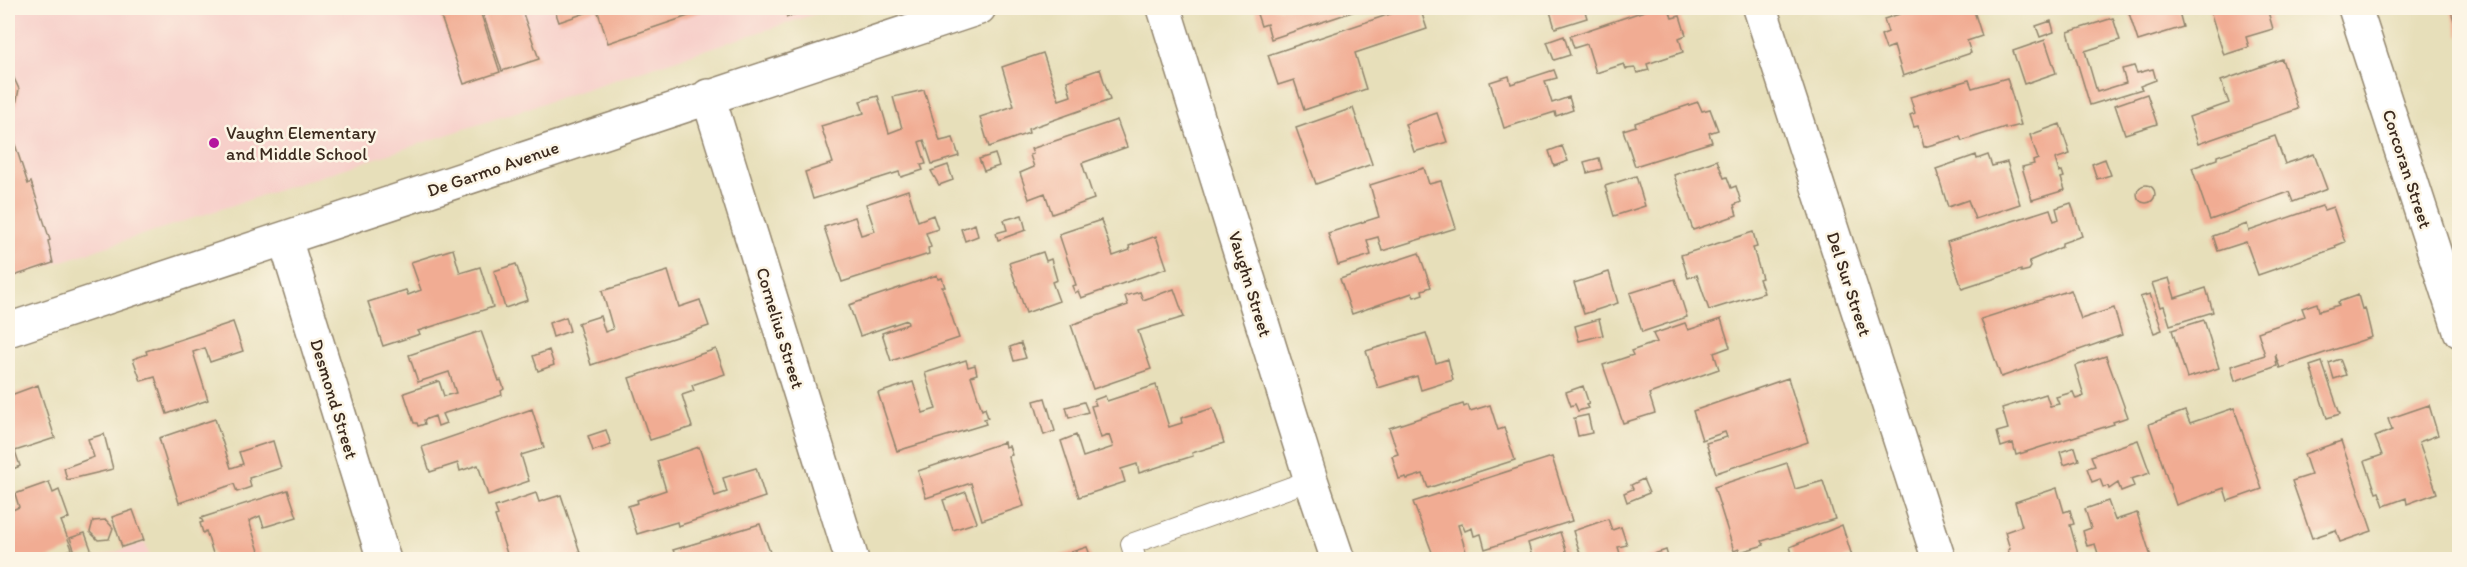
<svg xmlns="http://www.w3.org/2000/svg" width="2467" height="567" font-family="Itim,sans-serif">
<rect width="100%" height="100%" fill="#fcf5e5"/>
<filter id="ink" filterUnits="userSpaceOnUse"><feTurbulence type="fractalNoise" baseFrequency=".0167" numOctaves="2"/><feDisplacementMap in="SourceGraphic" scale="12" xChannelSelector="R" yChannelSelector="G"/><feConvolveMatrix kernelMatrix="1 2 1 2 8 2 1 2 1" color-interpolation-filters="sRGB"/></filter>
<filter id="wash" filterUnits="userSpaceOnUse"><feTurbulence type="fractalNoise" baseFrequency=".008" numOctaves="4" result="noise"/><feDisplacementMap in="SourceGraphic" scale="24" xChannelSelector="R" yChannelSelector="G"/><feGaussianBlur stdDeviation="1.35" result="paint"/><feColorMatrix in="noise" values="0 0 0 0 0 0 0 0 0 0 0 0 0 0 0 0 0 1.4 0 .05"/><feComposite in="paint" operator="in"/></filter>
<g filter="url(#wash)">
<rect width="100%" height="100%" fill="#e7dfba"/>
<path fill="#f7d0ca" d="M8 8H833L8 279Z
M145 542 151 559H94Z"/>
<g id="blocks">
<path fill="#f1ac93" d="M458 8H479L500 72 464 84 440 14Z
M481 8H521L539 59 502 71Z
M554 8H712L608 43 597 9 559 22Z
M784 8H812L787 17Z
M1255 8H1364L1271 39 1267 24 1261 26Z
M1408 8H1420L1427 29 1355 53 1366 89 1304 110 1294 80 1278 85 1268 55Z
M1549 8H1584L1587 18 1555 28Z
M1653 8H1669L1672 18 1680 16 1686 35 1679 38 1683 52 1647 64 1649 70 1637 73 1635 68 1626 69 1624 64 1596 73 1587 44 1574 48 1570 36Z
M1918 8H1946L1948 14 1973 8 1982 36 1967 41 1971 53 1903 76 1894 46 1886 49 1881 35 1888 32 1884 19Z
M2145 8H2178L2183 27 2138 41 2129 13Z
M2209 8H2267L2273 29 2246 37 2249 47 2224 55Z
M2450 8H2460V36H2459Z
M2113 18 2120 40 2085 51 2097 92 2126 83 2122 69 2134 66 2137 73 2153 69 2156 80 2140 86 2142 89 2090 105 2068 32Z
M2051 21 2054 32 2040 37 2036 26Z
M1564 36 1570 55 1554 60 1547 42Z
M2045 40 2056 73 2024 84 2013 51Z
M1043 53 1059 100 1071 96 1067 81 1100 69 1110 100 1028 129 1029 133 989 147 980 117 1014 106 1002 67Z
M2282 59 2298 109 2198 144 2189 117 2229 103 2221 81Z
M8 70 12 74 19 89 16 104 8 113Z
M1554 70 1557 78 1545 81 1552 103 1569 97 1573 110 1556 116 1555 112 1504 128 1490 82 1509 76 1511 84Z
M2007 78 2021 125 2005 129V127L1962 141 1960 137 1924 147 1918 126 1914 127 1910 115 1915 113 1910 97 1969 80 1972 88Z
M924 90 940 141 953 138 959 156 932 164 924 140 919 142 926 164 921 165 923 170 901 177 899 172 813 199 805 172 833 163 821 126 864 113 860 101 878 96 889 133 902 128 893 97Z
M2147 94 2157 124 2125 134 2115 105Z
M1698 102 1702 111 1710 109 1718 130 1709 133 1712 142 1635 166 1623 130 1636 126 1635 123Z
M1353 108 1372 164 1316 184 1296 128Z
M1437 113 1447 142 1414 152 1405 124Z
M1117 120 1127 147 1082 163 1094 199 1052 214 1045 193 1029 199 1020 173 1034 167 1030 155 1033 154 1031 149Z
M8 123 28 184 31 182 50 240 48 241 53 263 8 278Z
M2060 124 2070 154 2055 159 2059 172 2062 171 2064 177 2061 178 2065 190 2032 200 2022 167 2034 164 2033 161 2038 159 2030 135Z
M2275 136 2285 164 2314 154 2327 189 2293 202 2289 192 2210 220 2192 168 2217 159V156Z
M1562 146 1568 161 1554 166 1549 151Z
M995 154 999 166 984 171 979 159Z
M1976 155 1977 159 1988 155 1992 166 2007 162 2020 204 1975 219 1968 200 1948 207 1936 169Z
M1599 158 1602 169 1587 173 1584 162Z
M2105 159 2111 175 2097 179 2092 164Z
M1717 160 1724 178 1727 177 1731 188 1736 186 1741 202 1734 205 1737 215 1693 230 1674 175Z
M948 165 953 180 939 185 931 171Z
M1424 168 1429 184 1441 181 1456 228 1382 251 1378 237 1367 240 1371 255 1338 265 1328 233 1379 217 1370 185Z
M1636 176 1645 206 1614 216 1605 186Z
M2137 194a9 9 0 1 1 18 0a9 9 0 1 1-18 0Z
M908 190 918 221 933 215 938 229 926 233 931 247 928 248 929 254 842 282 824 227 855 217 861 235 875 231 866 204Z
M2071 203 2082 236 2062 243V247L2029 261 2031 267 2029 270 2021 272V270L1962 289 1947 242 2050 209 2054 221 2059 219 2056 208Z
M2322 206 2324 210 2333 207 2345 242 2335 246 2336 248 2258 275 2246 242 2218 251 2213 236 2247 224 2249 231Z
M1022 215 1026 230 998 240 996 233 1007 230 1004 220Z
M1101 220 1113 256 1130 250 1129 246 1156 236 1167 268 1081 298 1078 291 1075 293 1072 286 1076 285 1059 234Z
M975 224 978 236 965 241 961 229Z
M1753 232 1757 247 1753 248 1762 278 1759 279 1764 293 1709 310 1697 275 1688 278 1681 255Z
M453 249 460 273 480 267 493 307 418 331 420 334 383 346 368 302 406 290 408 295 421 290 411 262Z
M1043 252 1046 261 1051 259 1057 280 1052 282 1059 301 1026 313 1009 263Z
M1419 253 1431 287 1422 290 1423 294 1414 297 1412 293 1352 314 1340 279Z
M516 264 528 300 505 308 494 271Z
M668 271 679 307 700 300 709 326 591 365 578 323 600 316 605 332 613 329 602 291Z
M1609 272 1618 303 1584 314 1574 283Z
M937 275 938 279 942 278 945 287H942L959 338 891 361 882 333 908 324 907 320 860 336 849 305Z
M2169 278 2175 298 2206 288 2213 312 2170 325 2164 306 2160 307 2152 283Z
M1675 279 1687 317 1642 332 1630 293Z
M1174 289 1184 317 1138 331 1151 369 1093 389 1071 325 1128 305 1125 296 1140 292 1143 300Z
M2071 290 2081 319 2114 308 2122 335 2001 377 1981 319Z
M2150 294 2162 330 2154 333 2140 297Z
M2358 295 2362 309 2365 308 2372 337 2280 368 2275 354 2277 366 2235 381 2231 366 2265 355 2258 332 2305 316 2302 308 2317 303 2319 311 2339 305 2338 302Z
M566 317 570 331 553 337 549 323Z
M1599 319 1603 335 1579 341 1575 326Z
M1721 319 1730 347 1714 353 1719 369 1649 394 1655 413 1623 423 1603 365 1633 355 1631 351 1657 342 1653 334 1685 323 1688 330Z
M2204 320 2219 368 2187 378 2172 330Z
M233 322 243 351 210 362 205 348 193 352 208 400 167 414 155 377 141 381 133 359 147 354 146 351Z
M481 331 499 381 501 380 504 389 501 391 502 395 442 414 446 423 438 426 435 416 424 420 425 424 418 426 417 423H414L404 393 439 381 444 396 456 393 449 372 418 382 409 355Z
M1426 333 1436 363 1448 359 1453 380 1421 390 1417 376 1378 388 1366 351Z
M1021 343 1026 358 1014 361 1010 347Z
M716 349 725 374 692 385 694 391 682 395 692 427 650 440 629 378Z
M549 350 554 365 538 371 533 356Z
M2106 356 2128 417 2113 422 2114 424 2016 455 2013 443 2001 447 1997 432 2008 429 2002 408 2046 394 2050 406 2059 404 2056 397 2073 392 2076 399 2084 396 2075 366Z
M2340 359 2346 375 2334 379 2329 363Z
M966 360 968 367 975 365 977 374 971 376 982 410 985 408 988 418 984 419 986 424 897 451 878 393 913 382 923 413 936 409 925 373Z
M2322 362 2340 414 2327 418 2310 366Z
M1788 378 1808 442 1716 473 1706 443 1727 437 1725 432 1702 440 1693 411Z
M38 385 55 438 15 451 20 466 8 471V396Z
M1156 385 1169 427 1182 423 1181 418 1213 408 1224 443 1192 453 1193 456 1139 473 1137 464 1121 469 1125 482 1079 497 1061 441 1076 435 1083 457 1113 447 1109 435 1101 438 1091 406 1096 405 1094 400 1105 396 1107 401Z
M1583 386 1589 404 1586 405 1588 408 1578 411 1575 404 1571 406 1566 392Z
M1045 398 1055 431 1044 435 1034 401Z
M1084 402 1088 412 1069 418 1066 407Z
M1463 404 1464 407 1468 405 1470 411 1490 405 1498 430 1504 428 1515 460 1428 488 1423 474 1407 479 1406 477 1399 479 1392 456 1398 454 1389 428Z
M2429 405 2438 435 2419 442 2437 493 2407 504 2406 498 2384 506 2379 492 2376 493 2365 461 2382 455 2375 437 2392 430 2388 419Z
M2234 408 2262 489 2228 501 2224 488 2176 505 2149 424 2185 411 2190 423Z
M532 409 544 448 521 455 529 481 488 495 478 465 460 471 458 463 430 472 422 447Z
M1588 415 1592 433 1578 436 1574 418Z
M215 419 231 468 243 464 239 452 273 441 281 468 249 478 251 487 237 492 234 484 179 503 159 438Z
M606 430 611 445 593 451 588 436Z
M104 434 113 469 67 480 64 468 94 457 88 439Z
M2138 440 2150 473 2131 479 2134 486 2121 491 2118 483 2109 489 2108 486 2103 487 2100 479 2092 482 2087 468 2095 466 2091 456Z
M2341 441 2372 531 2340 542 2336 530 2312 538 2292 481 2311 475 2304 454Z
M1004 442 1005 447 1009 446 1012 455 1008 456 1024 506 982 520 971 483 926 498 918 471Z
M699 447 715 496 727 492 723 478 756 468 765 497 678 526 677 522 637 534 628 506 638 503 637 500 666 490 657 461Z
M2075 447 2079 460 2064 465 2060 452Z
M1552 457 1572 521 1485 549 1481 534 1474 536 1472 528 1465 531 1462 524 1458 525 1467 555 1452 560H1435L1413 502Z
M1787 463 1795 489 1823 481 1835 519 1762 541 1764 545 1740 552 1739 549 1734 551 1714 487Z
M1643 479 1649 493 1627 502 1624 493 1633 489 1631 485Z
M49 482 53 493 59 490 69 518 61 521 72 549 44 560H8V512L19 507 15 494Z
M2057 488 2064 512 2070 510 2074 524 2070 525 2080 560H2011L2008 550 2010 549 2005 532 2022 526 2015 502Z
M288 490 297 517 264 527 260 516 249 521 262 560H215L206 531 203 533 200 523 203 522 201 518Z
M966 492 977 522 953 530 943 500Z
M536 493 539 502 561 495 582 558 509 560 495 516 498 515 495 507Z
M2108 501 2115 520 2137 513 2152 560H2100L2095 544 2087 546 2083 531 2091 528 2085 509Z
M133 510 144 540 122 547 112 517Z
M1608 519 1612 530 1621 527 1627 545 1618 547 1622 560H1582L1573 531Z
M106 520 113 528 109 539 98 540 90 532 93 521Z
M760 524 771 555 758 560H661L675 554 673 550Z
M1842 525 1852 556 1841 560H1794L1790 547Z
M1560 532 1569 560H1533L1528 543Z
M85 533 92 552 77 557 70 538Z
M1087 547 1092 560H1050V559Z
M1666 550 1669 560H1646L1645 557Z"/>
</g>
</g>
<g filter="url(#ink)">
<use href="#blocks" fill-opacity="0" stroke="#91846c" stroke-width="1.5"/>
<g fill="none" stroke-linecap="round" stroke-linejoin="round">
<g stroke="#91846c" stroke-width="22">
<path id="service" d="M1136 560 1131 544 1311 480"/>
</g>
<g stroke="#91846c" stroke-width="36">
<path id="minor" d="M1760 8 1939 560
M2355 8 2460 331
M708 96 852 560
M285 239 384 560
M8 330 979 8"/>
</g>
<g stroke="#91846c" stroke-width="36">
<path id="tertiary" d="M1164 8 1311 480 1338 560"/>
</g>
<use href="#service" stroke="#fff" stroke-width="20"/>
<use href="#minor" stroke="#fff" stroke-width="33"/>
<use href="#tertiary" stroke="#fff" stroke-width="33"/>
</g>
</g>
<circle fill="#b5179e" stroke="#fcf5e5" stroke-width="2" cx="214" cy="143" r="6"/>
<g text-anchor="middle" stroke-width="5" stroke-linejoin="round" paint-order="stroke">
<g font-size="18" fill="#3b2a1e" stroke="#fcf5e5" text-anchor="start">
<text x="226" y="139">Vaughn Elementary<tspan x="226" dy="21">and Middle School</tspan></text>
</g>
<g font-size="18" fill="#3b2a1e" stroke="#fcf5e5">
<text transform="translate(493 169) rotate(-19)" y="6">De Garmo Avenue</text>
<text transform="translate(2407 169) rotate(72)" y="6">Corcoran Street</text>
<text transform="translate(1250 284) rotate(73)" y="6">Vaughn Street</text>
<text transform="translate(1849 284) rotate(72)" y="6">Del Sur Street</text>
<text transform="translate(780 328) rotate(73)" y="6">Cornelius Street</text>
<text transform="translate(334 399) rotate(73)" y="6">Desmond Street</text>
</g>
</g>
<rect width="2467" height="567" fill="none" stroke="#fcf5e5" stroke-width="30"/>
</svg>
